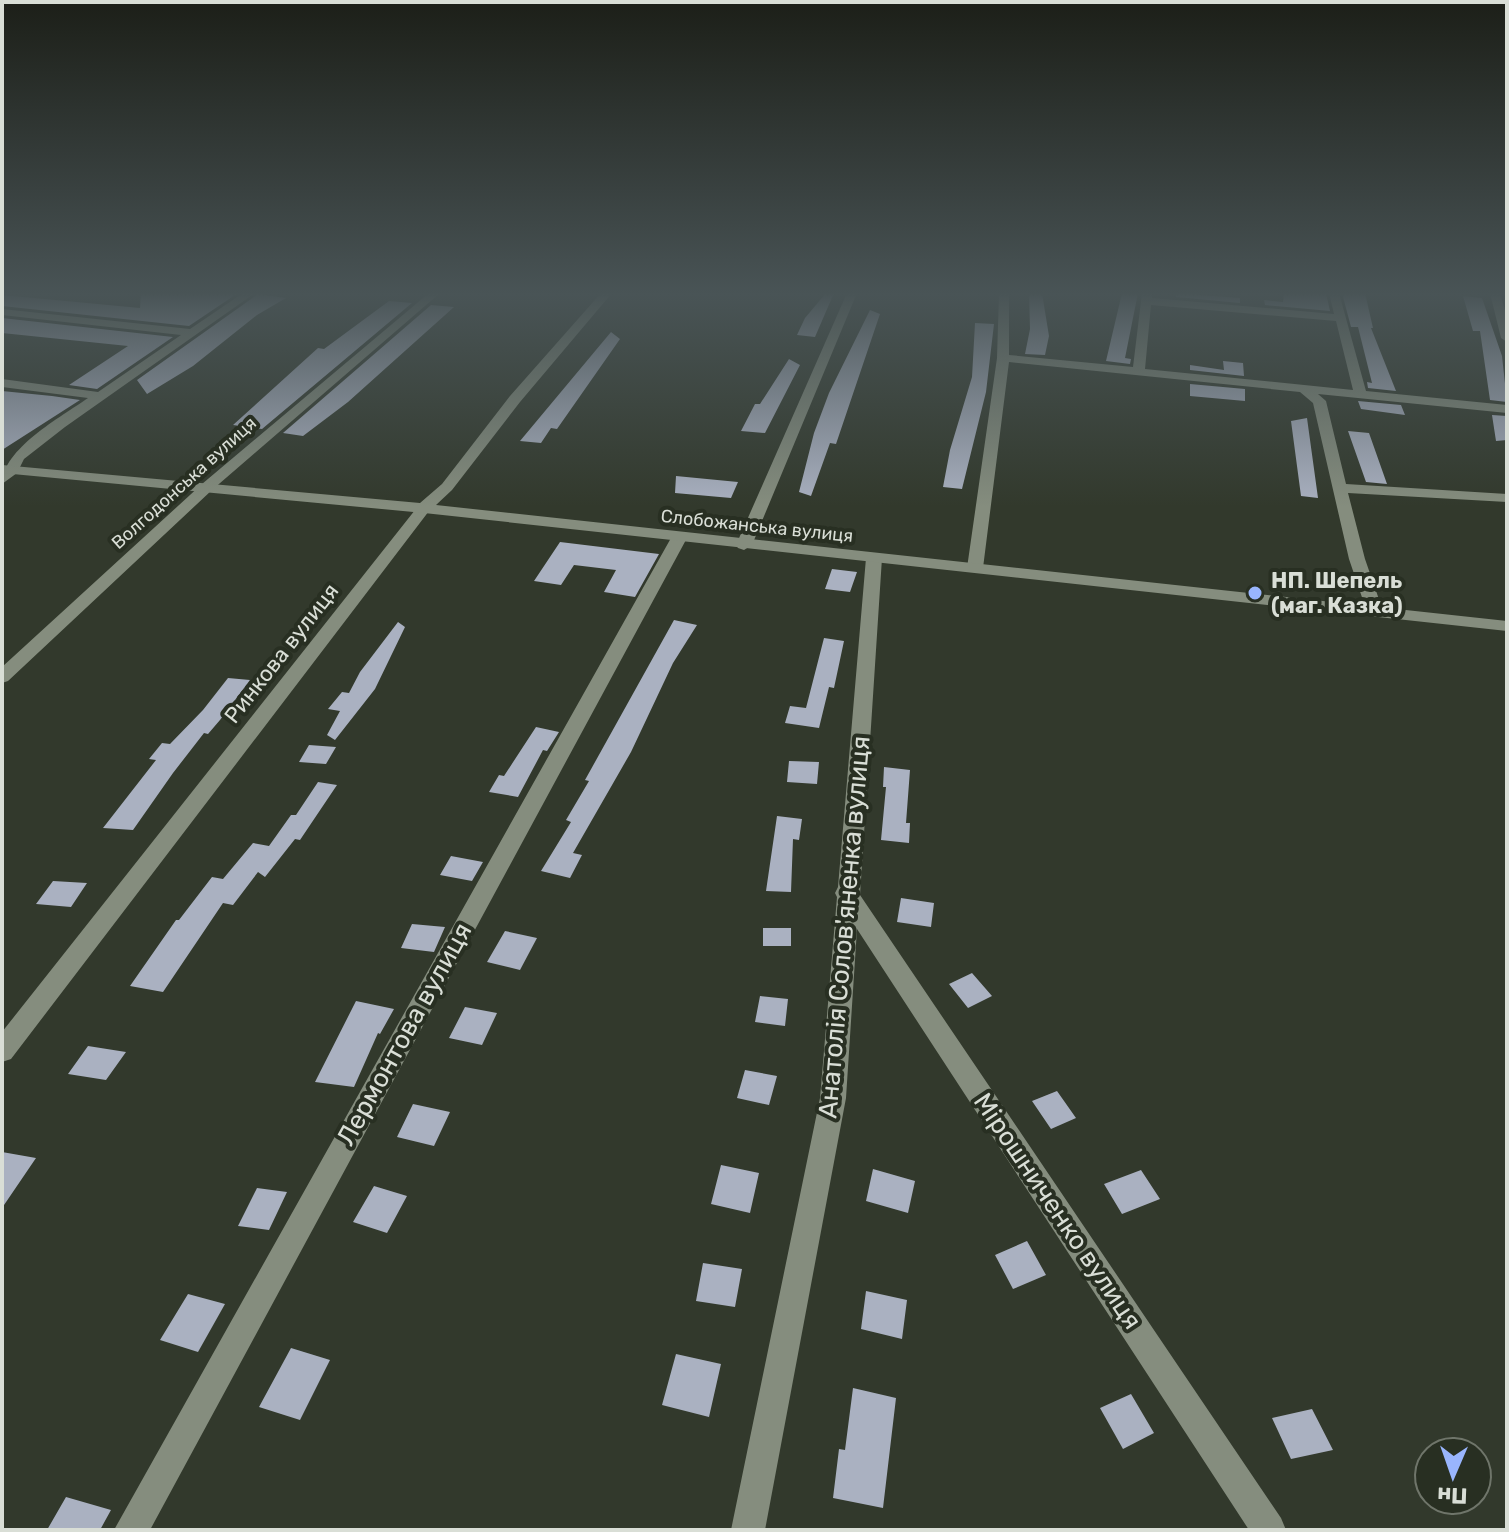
<svg xmlns="http://www.w3.org/2000/svg" width="1509" height="1532" font-family="Rubik,sans-serif">
<rect width="100%" height="100%" fill="#32392c"/>
<path fill="#aab1c1" d="M141 293H238L189 326 2 306V295L140 308Z
M826 293H834L815 337 797 335 805 318Z
M1029 293H1042L1049 336 1045 355 1025 354 1030 329Z
M1122 293H1138L1125 358 1131 359 1130 364 1106 361Z
M1176 293 1240 298V303L1176 297Z
M1284 293H1326L1330 311 1265 305 1264 300 1283 302Z
M1342 293H1365L1373 328H1371L1396 391 1368 388 1367 382 1372 383 1358 327H1351Z
M258 294 286 298 257 315 193 366 147 394 137 380Z
M1463 296 1482 298 1502 356 1507 402 1490 400 1480 331H1473Z
M389 301 412 303 262 429 233 425 318 348 324 349Z
M431 305 454 307 348 402 303 436 283 433Z
M870 310 880 314 836 444 830 443 811 496 799 492 814 433 829 393Z
M2 318 173 337 97 389 69 385 128 346 2 333Z
M975 323 994 324 986 392 962 489 943 487 950 450 972 377Z
M611 332 620 339 557 429 551 428 541 443 520 441Z
M789 359 800 365 765 433 741 431 755 404H760Z
M1223 361 1243 363 1244 376 1190 370V365L1224 370Z
M1190 384 1245 389V401L1190 396Z
M2 391 52 396 80 400 2 450Z
M1358 401 1401 405 1405 415 1361 409Z
M1492 415 1507 416V440L1496 441Z
M1307 418 1318 498 1301 496 1291 421Z
M1348 431 1369 433 1387 484 1366 482Z
M676 476 738 482 731 498 675 493Z
M560 542 659 554 635 597 604 592 616 570 574 565 561 585 534 581Z
M832 569 857 572 850 592 825 589Z
M674 620 697 625 673 663 631 752 573 853 582 855 570 878 541 871 571 822 566 820 589 781 585 780Z
M398 622 405 627 375 689 335 740 327 735 340 711 328 709 342 692 349 693 360 672Z
M824 638 844 641 834 688 829 687 819 728 785 723 790 706 806 708Z
M228 678 250 680 220 720 208 734 204 733 173 773 133 830 103 828 156 760 149 759 162 743 170 744 203 710Z
M536 727 559 732 547 751 543 750 518 797 489 792 499 775 504 776Z
M309 745 336 747 326 764 299 762Z
M789 761 819 762 817 784 787 782Z
M884 767 910 770 906 823H910L909 843 881 840 886 787H883Z
M318 782 337 785 300 840 295 839 265 877 258 872 233 905 223 903 163 992 130 986 176 920H179L212 877 223 879 253 843 269 846 291 815H296Z
M777 816 802 819 799 840 793 839 791 892 766 891Z
M451 856 483 862 472 881 440 875Z
M53 881 87 883 71 907 36 904Z
M901 898 934 903 931 927 897 922Z
M412 924 445 927 434 952 401 948Z
M763 928H791V946H763Z
M505 931 537 938 520 970 487 962Z
M972 973 992 996 968 1008 949 984Z
M760 996 788 999 785 1026 755 1022Z
M356 1001 394 1009 380 1034 378 1033 354 1087 315 1082Z
M465 1007 497 1013 482 1045 449 1038Z
M88 1046 126 1052 106 1080 68 1074Z
M745 1070 777 1076 769 1105 737 1098Z
M1057 1091 1076 1118 1051 1129 1032 1101Z
M413 1104 450 1112 434 1146 397 1137Z
M2 1152 36 1158 2 1208Z
M721 1165 759 1173 750 1213 711 1204Z
M873 1169 915 1181 908 1213 866 1201Z
M1141 1170 1160 1199 1122 1214 1104 1184Z
M374 1186 407 1196 387 1233 353 1222Z
M257 1188 287 1192 269 1230 238 1226Z
M1027 1241 1046 1275 1013 1289 995 1255Z
M703 1263 742 1269 735 1307 696 1301Z
M866 1291 907 1300 902 1339 861 1329Z
M188 1294 225 1304 198 1352 160 1340Z
M291 1348 330 1360 300 1420 259 1407Z
M676 1354 721 1364 709 1417 662 1405Z
M853 1388 896 1398 883 1508 833 1498 839 1449 845 1450Z
M1131 1394 1154 1433 1123 1449 1100 1408Z
M1312 1409 1333 1450 1291 1459 1272 1418Z
M66 1497 111 1510 100 1530H47Z"/>
<g fill="none" stroke-linecap="round" stroke-linejoin="round">
<path fill="#858d7e" fill-rule="evenodd" d="M243 293H255L65 427 24 459 17 473 2 484C2 449 61 417 88 398L2 387V379L98 392 181 335 2 315V309L190 329Z
M429 293H440L212 490 8 681 2 683V667L202 484Z
M847 293H857L752 545 744 550 738 548 736 545Z
M999 293H1009V355L1133 367 1142 293H1152V298L1334 314 1329 293H1339L1366 391 1507 405V413L1318 394 1326 401 1346 484 1507 494V502L1348 493 1365 559 1383 611 1380 615H1368L1349 559 1313 403 1300 392 1009 362 983 568 981 571H969L967 568 997 358ZM1151 305 1336 321 1353 390 1145 369Z
M1490 293H1500L1507 317V342L1501 338Z
M424 503 429 505V511L11 1059 2 1062V1032L419 505Z
M679 533 687 538 150 1530H114L671 538Z
M874 553 882 558 860 895 1281 1518 1286 1530H1249L857 929 846 1098 765 1530H731L820 1098 837 897 835 893 838 887 866 558Z"/>
<path fill="#858d7e" fill-rule="evenodd" d="M601 293H612L520 402 452 490 436 505 1507 621V631L424 513 2 473V465L420 503 442 484 510 396Z"/>
</g>
<linearGradient id="sky" x2="0" y2="1"><stop stop-color="#1c1f18"/><stop offset="0.58" stop-color="#495456"/><stop offset="1" stop-color="#495456" stop-opacity="0"/></linearGradient>
<rect width="1509" height="507" fill="url(#sky)"/>
<circle fill="#99b5fd" stroke="#282f22" stroke-width="3" cx="1255" cy="593" r="8"/>
<g text-anchor="middle" stroke-width="8" stroke-linejoin="round" paint-order="stroke">
<g font-size="18" fill="#d9ded6" stroke="#282f22">
<text transform="translate(184 483) rotate(-42)" y="6">Волгодонська вулиця</text>
<text transform="translate(757 526) rotate(6)" y="6">Слобожанська вулиця</text>
</g>
<g font-size="22" font-weight="bold" fill="#d9ded6" stroke="#282f22" text-anchor="start">
<text x="1271" y="588">НП. Шепель<tspan x="1271" dy="25">(маг. Казка)</tspan></text>
</g>
<g font-size="22" fill="#d9ded6" stroke="#282f22">
<text transform="translate(281 653) rotate(-52)" y="8">Ринкова вулиця</text>
</g>
<g font-size="26" fill="#d9ded6" stroke="#282f22">
<text transform="translate(844 927) rotate(-85)" y="9">Анатолія Солов'яненка вулиця</text>
<text transform="translate(404 1034) rotate(-61)" y="9">Лермонтова вулиця</text>
<text transform="translate(1058 1211) rotate(56)" y="9">Мірошниченко вулиця</text>
</g>
</g>
<rect width="1509" height="1532" fill="none" stroke="#d9ded6" stroke-width="8"/>
<g transform="translate(1453 1476) rotate(182)"><circle r="38" fill="#282f22" stroke="#6f756a" stroke-width="2"/>
<path d="M0-6L14 30L0 20L-14 30Z" fill="#99b5fd"/>
<text y="-12" font-size="22" font-weight="bold" text-anchor="middle" fill="#d9ded6">Пн</text>
</g>
</svg>
